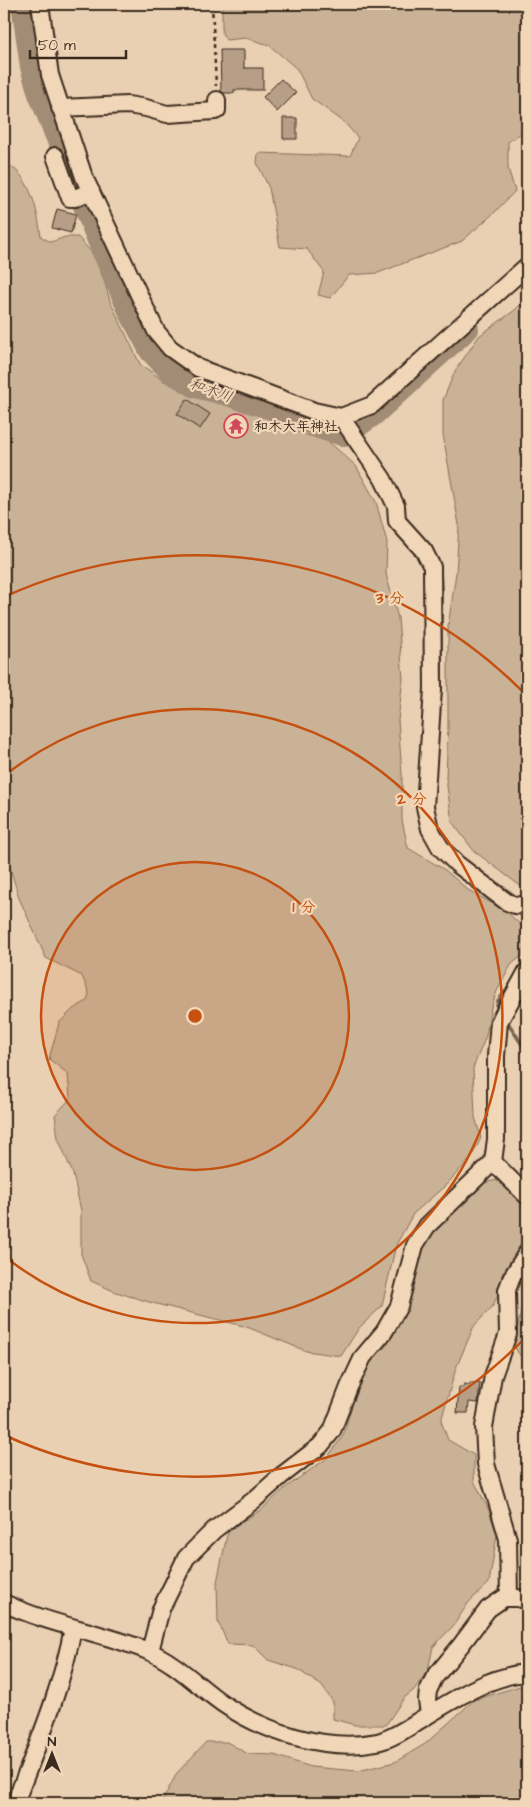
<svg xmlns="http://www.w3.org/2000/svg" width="531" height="1807" font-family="'Architects Daughter','Klee One',sans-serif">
<rect width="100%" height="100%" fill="#ead0b2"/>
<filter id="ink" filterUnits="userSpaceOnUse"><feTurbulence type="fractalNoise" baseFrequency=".02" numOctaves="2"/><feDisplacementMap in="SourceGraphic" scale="10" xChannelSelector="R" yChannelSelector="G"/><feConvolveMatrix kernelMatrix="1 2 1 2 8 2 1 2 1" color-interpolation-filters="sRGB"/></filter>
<g filter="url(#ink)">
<path fill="#cab297" stroke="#826e5a" d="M222 4H527V129L508 142V168L515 191 494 213 462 241 378 273 349 275 330 298 318 295 324 272 307 249 280 247 269 188 257 163 258 153 350 156 358 138 344 122 312 99 297 69 269 45 246 38 226 40 222 33Z
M4 163C30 172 38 212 41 237L51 242 65 237H78L98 260 110 301 140 364 164 381 190 394 253 411 292 430 329 442 356 466 376 502 387 542 386 574 398 618 403 679 398 720 402 774V820L408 848 445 870 468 890 506 911 527 931 526 952 511 965 497 991 491 1008 486 1036 473 1068 475 1117 481 1138 471 1158 447 1184 413 1214 396 1245 382 1306 359 1328 341 1356 306 1351 247 1327 149 1302 116 1292 91 1281 81 1254V1211L73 1174 58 1138 55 1115 70 1099 68 1074 49 1059 59 1023 73 1009 87 1001 89 993 82 976 46 958 19 898 10 867 4 860Z
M527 298V891L474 851 452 822 446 778 448 726V626L456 573 459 525 443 435V400L455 371 479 336 515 310Z
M499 1180 506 1183 522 1200 527 1212V1234L502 1274 500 1290 493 1306 474 1326 456 1368 441 1421 448 1440 474 1455V1481L489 1510 497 1535 489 1583 469 1602 453 1626 433 1647 428 1670 414 1690 404 1698 386 1725H355L333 1719V1702L322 1686 297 1669 268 1660 253 1645 228 1644 218 1622 217 1582 227 1535 230 1529 261 1510 285 1488 326 1459 343 1436 359 1380 370 1361 387 1345 406 1307 411 1294 417 1258 431 1232 472 1188 487 1182Z
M527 1278V1360L521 1357 514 1346 522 1305 521 1285Z
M527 1685V1803H161L177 1773 206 1742H227L248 1754 274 1755 311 1767 358 1771 395 1762 425 1744 474 1700 520 1686Z"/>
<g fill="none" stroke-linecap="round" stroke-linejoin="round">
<path stroke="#796552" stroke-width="4" d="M344 436 370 473
M440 574 441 593V675
M493 881 513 895 516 900
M523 967 527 955
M500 1010 497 1007 498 1001 511 985
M506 1020 527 1052"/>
<path stroke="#a28c75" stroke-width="22" d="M22 4 31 67 39 94 99 243 130 313 150 351 168 370 195 387 224 394 275 410 344 436 374 415 468 329"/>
</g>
<path fill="#b69f86" stroke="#3b2a1e" d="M220 50H244V68H263V90H234V93H224L221 91Z
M281 79 296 93 277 112 263 97Z
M283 118H297V139H283Z
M57 209 76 214 71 233 52 228Z
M187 399 210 414 200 429 177 414Z
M236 413 247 418 239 434 229 429Z
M470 1383H480L478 1403 469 1402 468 1413H457L459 1387H463L464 1384 470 1385Z"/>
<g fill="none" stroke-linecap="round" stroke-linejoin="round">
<g stroke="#3b2a1e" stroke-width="20">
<path id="minor" d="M40 4 50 75 84 177 156 331 170 348 198 368 314 411 341 417 372 405 527 266
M60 108 128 105 146 108 167 114 215 111 217 110V100
M55 156 70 198H75L91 191
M341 417 383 479 396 506 397 521 424 551 432 567 433 689 425 807 430 829 440 847 457 864 507 902 515 905 527 906
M493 1162 527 1196
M509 1597 508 1539 486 1464 484 1427 493 1376 508 1334 507 1290 512 1277 527 1253
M4 1603C50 1625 101 1632 148 1651 175 1662 198 1686 222 1703 264 1732 326 1752 377 1742 392 1739 407 1728 420 1720 451 1701 490 1675 527 1673
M150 1651 161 1609 186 1558 214 1530 254 1500 281 1476 320 1446 332 1431 349 1387 363 1357 384 1332 399 1306 415 1245 427 1226 493 1162 496 1139V1056L499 1022 527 971
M429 1714 427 1700 428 1691 434 1678 461 1645 488 1609 504 1598H518L527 1601
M15 1803C37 1746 62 1688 73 1628"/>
</g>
<path stroke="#3b2a1e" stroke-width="2.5" stroke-dasharray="4 4" stroke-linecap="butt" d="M212 4 216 86"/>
<use href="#minor" stroke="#f1d7b8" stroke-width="16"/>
</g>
</g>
<circle cx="195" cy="1016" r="154" fill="#c55010" fill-opacity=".12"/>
<g fill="none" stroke="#c55010" stroke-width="2.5">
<circle cx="195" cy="1016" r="154"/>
<path d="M4 776A307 307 0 1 1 4 1256"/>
<path d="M527 1336A461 461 0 0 1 4 1435M4 597A461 461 0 0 1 527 696"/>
</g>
<defs>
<g id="temple-ring" transform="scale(1.25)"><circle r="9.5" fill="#f1d7b8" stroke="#d1495b" stroke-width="1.5"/><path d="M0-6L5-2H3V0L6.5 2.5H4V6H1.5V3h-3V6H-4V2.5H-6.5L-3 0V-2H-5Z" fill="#d1495b"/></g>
</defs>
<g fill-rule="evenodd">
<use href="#temple-ring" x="236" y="426"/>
</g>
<g text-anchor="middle" stroke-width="4.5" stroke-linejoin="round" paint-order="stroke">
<g font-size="14" font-weight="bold" fill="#3b2a1e" stroke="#f1d7b8" text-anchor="start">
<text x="254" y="431">和木大年神社</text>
</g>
<g font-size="15" font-style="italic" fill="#554234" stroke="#f1d7b8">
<text transform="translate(211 390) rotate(20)" y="5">和木川</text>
</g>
</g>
<circle cx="195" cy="1016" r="8" fill="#c55010" stroke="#f1d7b8" stroke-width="2.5"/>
<g font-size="15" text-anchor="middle" font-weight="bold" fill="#c55010" stroke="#f1d7b8" stroke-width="4.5" stroke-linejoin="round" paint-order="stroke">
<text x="390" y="603">3 分</text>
<text x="412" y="804">2 分</text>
<text x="304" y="912">1 分</text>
</g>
<rect width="531" height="1807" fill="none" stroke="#f1d7b8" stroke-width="20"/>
<rect x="10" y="10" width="511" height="1787" fill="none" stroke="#3b2a1e" stroke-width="2" filter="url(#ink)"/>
<g transform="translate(52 1754)" stroke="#f1d7b8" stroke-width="4" paint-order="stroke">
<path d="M0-4L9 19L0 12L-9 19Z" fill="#3b2a1e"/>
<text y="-8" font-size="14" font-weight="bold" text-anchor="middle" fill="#3b2a1e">N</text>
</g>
<path d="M30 50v8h96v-8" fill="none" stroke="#3b2a1e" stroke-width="2.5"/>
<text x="38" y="50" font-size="15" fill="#3b2a1e" stroke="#f1d7b8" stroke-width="4" paint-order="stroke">50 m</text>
</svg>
